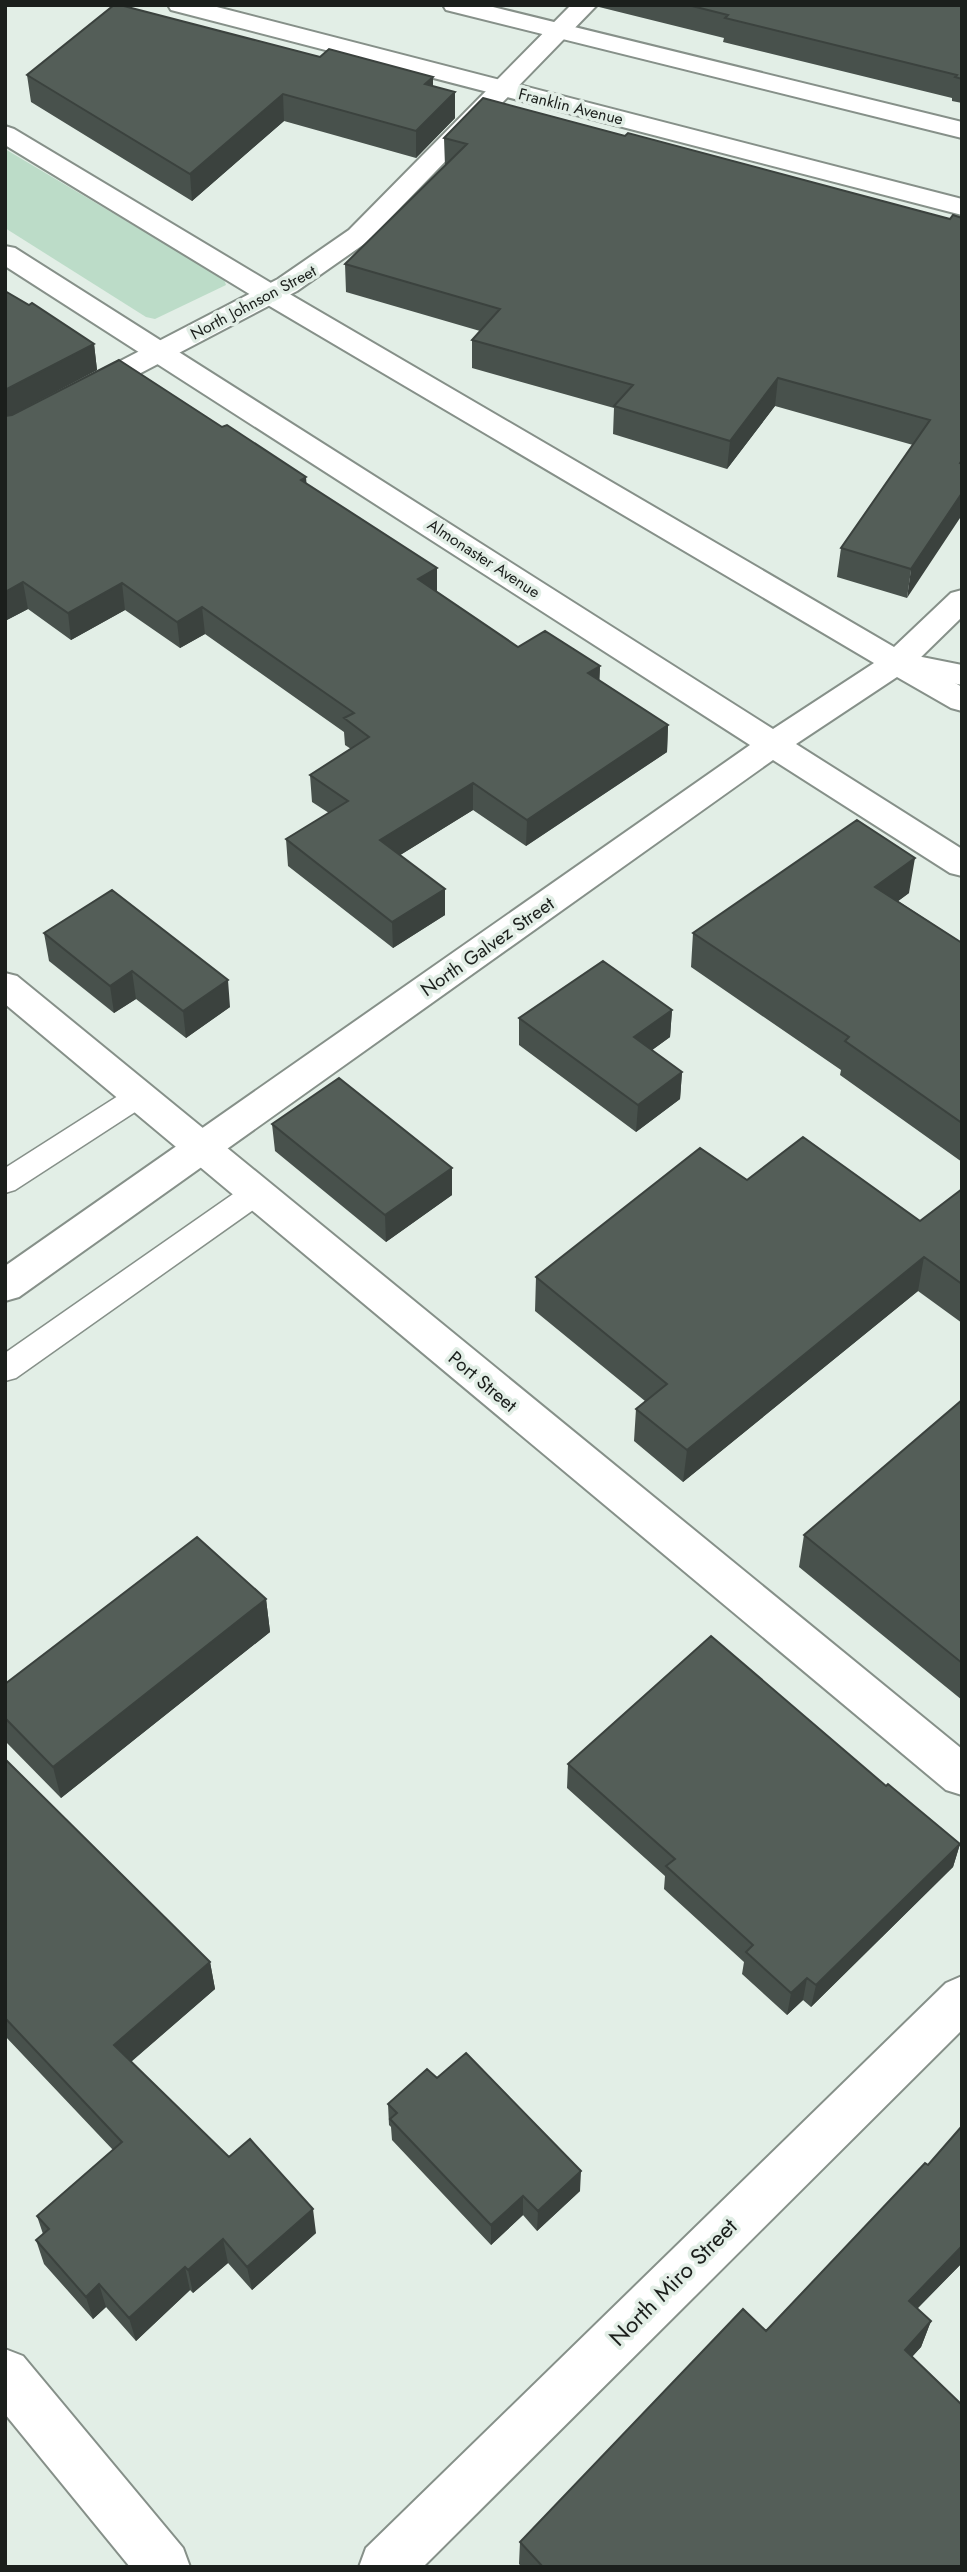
<svg xmlns="http://www.w3.org/2000/svg" width="967" height="2572" font-family="Jost,sans-serif">
<rect width="100%" height="100%" fill="#e2eee6"/>
<path fill="#bcdcc8" d="M5 149 224 279 226 285 155 319 146 317 5 228Z"/>
<g fill="none" stroke-linecap="round" stroke-linejoin="round">
<g stroke="#869089" stroke-width="3">
<path id="lane" d="M139 1086 149 1089 153 1096 149 1103 15 1190 5 1193V1168L129 1089Z
M256 1182 266 1185 270 1193 266 1201 16 1378 5 1381V1353L246 1185Z"/>
</g>
<g stroke="#869089" stroke-width="4">
<path id="street" d="M571 5H597L367 242 297 291 15 439 5 442V421L278 279 349 230Z
M897 652 962 665V685L886 669 881 662 886 655Z
M5 973 17 976 962 1749V1795L946 1790 5 1004Z
M962 1976V2030L423 2567H359L366 2548 946 1983Z
M5 2349 23 2356 183 2548 190 2567H130L5 2414Z"/>
</g>
<g stroke="#869089" stroke-width="4">
<path id="secondary" d="M168 5H209L962 199V215L171 10Z
M443 5H485L962 122V138L446 10Z
M5 126 14 129 281 289 894 647 951 593 962 590V617L917 661 962 687V711L951 708 897 677 796 744 962 849V876L950 873 773 760 19 1297 5 1301V1266L750 745 5 266V246L15 248 773 729 874 663 261 301 5 145Z"/>
</g>
<use href="#lane" fill="#fff" fill-rule="evenodd"/>
<use href="#street" fill="#fff" fill-rule="evenodd"/>
<use href="#secondary" fill="#fff" fill-rule="evenodd"/>
</g>
<path fill="#48514c" d="M598 5H962V103L952 101V98L723 42 724 38 599 7Z
M320 57 433 77V86L455 118 416 158 284 121 192 201 31 102 27 75Z
M625 136 950 219 962 218 907 598 837 577 841 548 913 445 775 406 727 469 613 434 614 408 472 368V340L480 331 346 292 345 264 445 166 444 138Z
M5 291 94 344 97 370 10 416 307 484 437 568V592L518 647 600 666 599 680 668 725 667 752 526 846 473 810 400 855 445 889V915L393 948 288 866 286 839 329 813 312 802 310 775 351 749 345 745 344 732 205 634 180 648 125 610 71 640 28 609 5 621Z
M909 893 898 901 962 943V1162L840 1075 841 1070 691 967 693 933Z
M44 933 230 1007 186 1038 136 999 114 1013 49 961Z
M672 1010 670 1037 652 1050 682 1072 680 1099 636 1132 519 1045V1018Z
M272 1124 452 1195 386 1242 275 1151Z
M747 1180 920 1221 962 1189V1323L918 1291 683 1482 634 1441 636 1409 645 1401 535 1311 536 1277Z
M962 1400V1700L799 1567 804 1535Z
M266 1599 270 1632 61 1798 5 1741V1684Z
M5 1762 210 1962 215 1989 131 2062 229 2157 316 2233 252 2290 228 2263 193 2293 190 2290 136 2341 106 2307 93 2319 44 2264 36 2240 43 2234 37 2216 113 2150 5 2036Z
M568 1764 886 1786 960 1844 953 1867 811 2007 803 2000 787 2015 742 1974 744 1962 664 1889 665 1876 567 1788Z
M437 2078 580 2191 537 2231 523 2215 491 2245 392 2140 391 2127 389 2125 388 2104Z
M962 2263 917 2309 931 2321 921 2347 912 2357 962 2567H522L519 2564 520 2542 766 2331Z"/>
<path fill="#3b423e" d="M433 77V103L425 84Z
M455 92V118L416 158V131Z
M283 94 284 121 192 201 190 174Z
M94 344 97 370 5 418V390Z
M778 378 775 406 727 469 730 441Z
M306 477 308 503 301 480Z
M962 493V515L907 598 911 569Z
M437 568V595L418 579Z
M23 582 28 609 5 621V592Z
M122 583 125 610 71 640 68 613Z
M202 607 205 634 180 648 177 622Z
M600 666 599 692 588 673Z
M668 725 667 752 526 846 527 820Z
M473 783V810L381 867 380 840Z
M915 858 909 893 870 922 875 887Z
M445 889V915L393 948 392 922Z
M132 971 136 999 114 1013 110 986Z
M228 980 230 1007 186 1038 183 1011Z
M672 1010 670 1037 633 1064 634 1037Z
M682 1072 680 1099 636 1132 638 1105Z
M452 1168V1195L386 1242 385 1215Z
M924 1257 918 1291 683 1482 687 1450Z
M266 1599 270 1632 61 1798 53 1767Z
M960 1844 953 1867 811 2007 816 1985Z
M210 1962 215 1989 120 2071 114 2045Z
M807 1978 803 2000 787 2015 791 1993Z
M581 2171 580 2191 537 2231 538 2211Z
M523 2196V2215L491 2245V2225Z
M313 2209 316 2233 252 2290 247 2267Z
M223 2239 228 2263 193 2293 188 2270Z
M962 2246V2263L899 2327 909 2301Z
M185 2267 190 2290 136 2341 129 2318Z
M99 2284 106 2307 93 2319 86 2297Z
M931 2321 921 2347 895 2375 905 2350Z"/>
<path fill="#545e58" stroke="#3b423e" stroke-width="2" d="M114 5H120L320 57 329 49 433 77 425 84 455 92 416 131 283 94 190 174 27 75Z
M688 5H962V79L955 77 957 75 725 18 728 15Z
M483 98 625 136 628 133 950 219 953 215 962 218V460L960 463 962 464V493L911 569 841 548 930 420 778 378 730 441 614 406 633 385 472 340 500 309 345 264 467 144 444 138Z
M5 291 29 305 32 303 94 344 5 390Z
M119 360 222 427 227 425 306 477 301 480 437 568 418 579 518 647 545 631 600 666 588 673 668 725 527 820 473 783 380 840 445 889 392 922 286 839 348 801 310 775 369 737 344 718 354 713 202 607 177 622 122 583 68 613 23 582 5 592V416L12 415Z
M857 820 915 858 875 887 962 943V1123L845 1041 849 1037 693 933Z
M112 890 228 980 183 1011 132 971 110 986 44 933Z
M603 961 672 1010 634 1037 682 1072 638 1105 519 1018Z
M339 1078 452 1168 385 1215 272 1124Z
M803 1137 920 1221 962 1189V1284L924 1257 687 1450 636 1409 667 1384 536 1277 700 1148 747 1180Z
M962 1400V1663L804 1535Z
M197 1537 266 1599 53 1767 5 1718V1684Z
M711 1636 886 1786 888 1784 960 1844 816 1985 807 1978 791 1993 746 1952 753 1945 666 1866 675 1859 568 1764Z
M7 1761 210 1962 114 2045 229 2157 250 2139 313 2209 247 2267 223 2239 188 2270 185 2267 129 2318 99 2284 86 2297 36 2240 49 2229 37 2216 122 2142 5 2018V1762Z
M466 2053 581 2171 538 2211 523 2196 491 2225 390 2119 397 2113 388 2104 427 2069 437 2078Z
M962 2126V2246L909 2301 931 2321 905 2350 962 2405V2567H543L520 2542 743 2309 766 2331 925 2163 928 2165Z"/>
<g text-anchor="middle" stroke-width="7" stroke-linejoin="round" paint-order="stroke">
<g font-size="16" fill="#1b1f1c" stroke="#e2eee6">
<text transform="translate(571 106) rotate(14)" y="6">Franklin Avenue</text>
<text transform="translate(253 302) rotate(-28)" y="6">North Johnson Street</text>
<text transform="translate(484 558) rotate(33)" y="6">Almonaster Avenue</text>
</g>
<g font-size="19" fill="#1b1f1c" stroke="#e2eee6">
<text transform="translate(487 946) rotate(-35)" y="7">North Galvez Street</text>
<text transform="translate(483 1381) rotate(40)" y="7">Port Street</text>
</g>
<g font-size="23" fill="#1b1f1c" stroke="#e2eee6">
<text transform="translate(673 2282) rotate(-45)" y="8">North Miro Street</text>
</g>
</g>
<rect width="967" height="2572" fill="none" stroke="#1b1f1c" stroke-width="14"/>
</svg>
